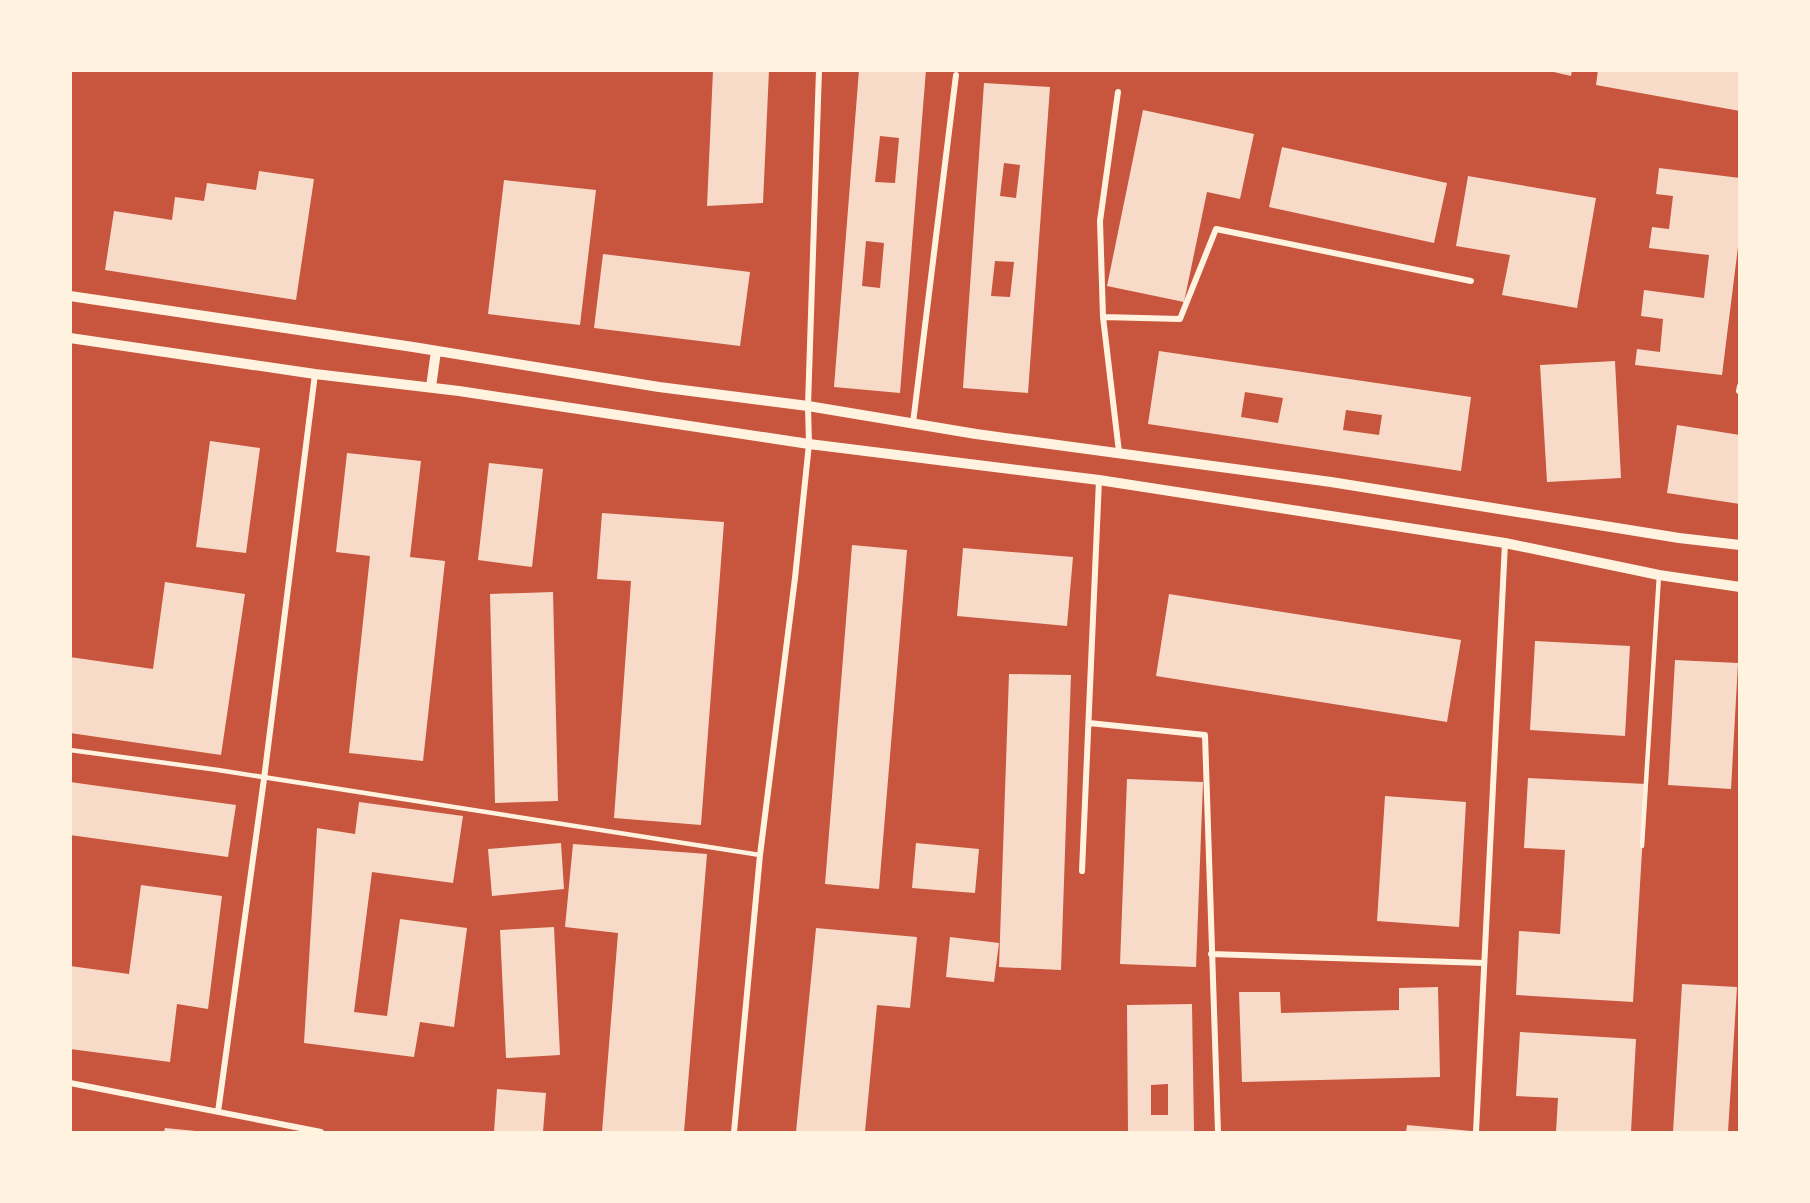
<svg xmlns="http://www.w3.org/2000/svg" width="1810" height="1203" font-family="'Work Sans',sans-serif">
<rect width="100%" height="100%" fill="#c8553d"/>
<path fill="#f7dbc8" fill-rule="evenodd" d="M713 70H769L763 203 707 206Z
M859 70H926L900 393 834 387ZM880 136 899 138 895 183 875 182ZM866 241 884 243 880 288 862 286Z
M1545 70H1572L1571 76Z
M1598 70H1740V111L1596 85Z
M984 83 1050 87 1028 393 963 388ZM1004 163 1020 165 1016 198 1000 196ZM995 261 1014 262 1010 297 991 296Z
M1143 110 1254 134 1240 199 1207 192 1184 302 1107 286Z
M1282 147 1447 183 1434 243 1269 207Z
M1659 168 1740 178V231L1722 375 1635 365 1637 349 1660 352 1663 319 1641 316 1644 290 1704 298 1709 255 1649 248 1652 227 1669 229 1673 196 1656 194Z
M259 171 314 179 296 300 105 270 114 211 172 220 175 197 204 201 207 183 256 190Z
M1468 176 1596 198 1577 308 1502 295 1510 255 1456 246Z
M504 180 596 190 580 325 488 314Z
M603 254 750 272 740 346 594 328Z
M1159 351 1471 397 1461 471 1148 424ZM1245 392 1283 398 1278 423 1241 417ZM1346 410 1382 415 1379 435 1343 430Z
M1615 361 1621 478 1547 482 1540 365Z
M1677 425 1740 435V504L1667 493Z
M210 441 260 448 246 553 196 547Z
M347 453 421 461 410 557 445 561 423 761 349 753 370 556 336 552Z
M489 463 543 469 532 567 478 560Z
M602 513 724 522 701 825 614 818 631 581 597 579Z
M852 545 907 550 879 889 825 884Z
M963 548 1073 557 1067 626 957 616Z
M165 582 245 594 221 755 70 733V657L153 669Z
M553 592 558 801 495 803 490 594Z
M1169 594 1461 640 1447 722 1156 676Z
M1535 641 1630 646 1625 736 1530 730Z
M1675 660 1738 663 1731 789 1668 785Z
M1009 674 1071 675 1061 970 999 967Z
M1528 778 1646 784 1633 1002 1516 995 1519 931 1560 934 1565 850 1524 848Z
M1127 779 1203 782 1196 967 1120 964Z
M70 782 236 805 228 857 70 835Z
M1385 796 1466 802 1459 927 1377 921Z
M359 802 463 816 453 883 372 872 354 1012 387 1016 400 919 467 928 454 1027 420 1022 414 1057 304 1043 317 828 355 834Z
M561 843 564 889 492 896 488 849Z
M916 843 979 849 975 893 912 888Z
M573 844 707 854 684 1132H602L618 933 565 927Z
M141 885 222 896 208 1009 177 1004 170 1062 70 1049V966L129 974Z
M554 927 560 1055 506 1058 500 930Z
M816 928 917 937 910 1008 877 1005 865 1132H796Z
M950 937 999 943 994 982 946 977Z
M1682 984 1737 987 1728 1132H1673Z
M1438 987 1440 1077 1242 1082 1239 992H1280L1281 1013 1399 1010V988Z
M1192 1004 1194 1132H1128L1127 1005ZM1168 1084V1115H1151V1085Z
M1520 1032 1636 1039 1631 1132H1556L1558 1098 1516 1096Z
M497 1089 546 1093 543 1132H494Z
M1407 1125 1471 1131V1132H1406Z
M165 1128 196 1131V1132H164Z"/>
<g fill="none" stroke-linecap="round" stroke-linejoin="round">
<path stroke="#fff3e0" stroke-width="4.5" d="M70 750 218 770 760 855
M1642 846 1659 575"/>
<path stroke="#fff3e0" stroke-width="6" d="M1118 92 1100 221 1103 317 1119 452
M1103 317 1180 319 1216 229 1471 281
M1739 391 1740 386
M913 423 956 75
M1089 723 1205 735 1218 1132
M1082 871 1099 480
M1211 954 1484 963
M70 1083 321 1132
M218 1112 264 779 315 374
M734 1132 760 855 795 578 809 444 808 406 819 70
M1476 1132 1505 543"/>
<path stroke="#fff3e0" stroke-width="10" d="M70 296 413 347 659 387 808 406 976 434 1331 482 1679 538 1740 545
M70 338 315 374 459 391 809 444 1099 480 1505 543 1659 575 1740 587
M431 387 436 351"/>
</g>
<rect width="1810" height="1203" fill="none" stroke="#fff3e0" stroke-width="144"/>
</svg>
